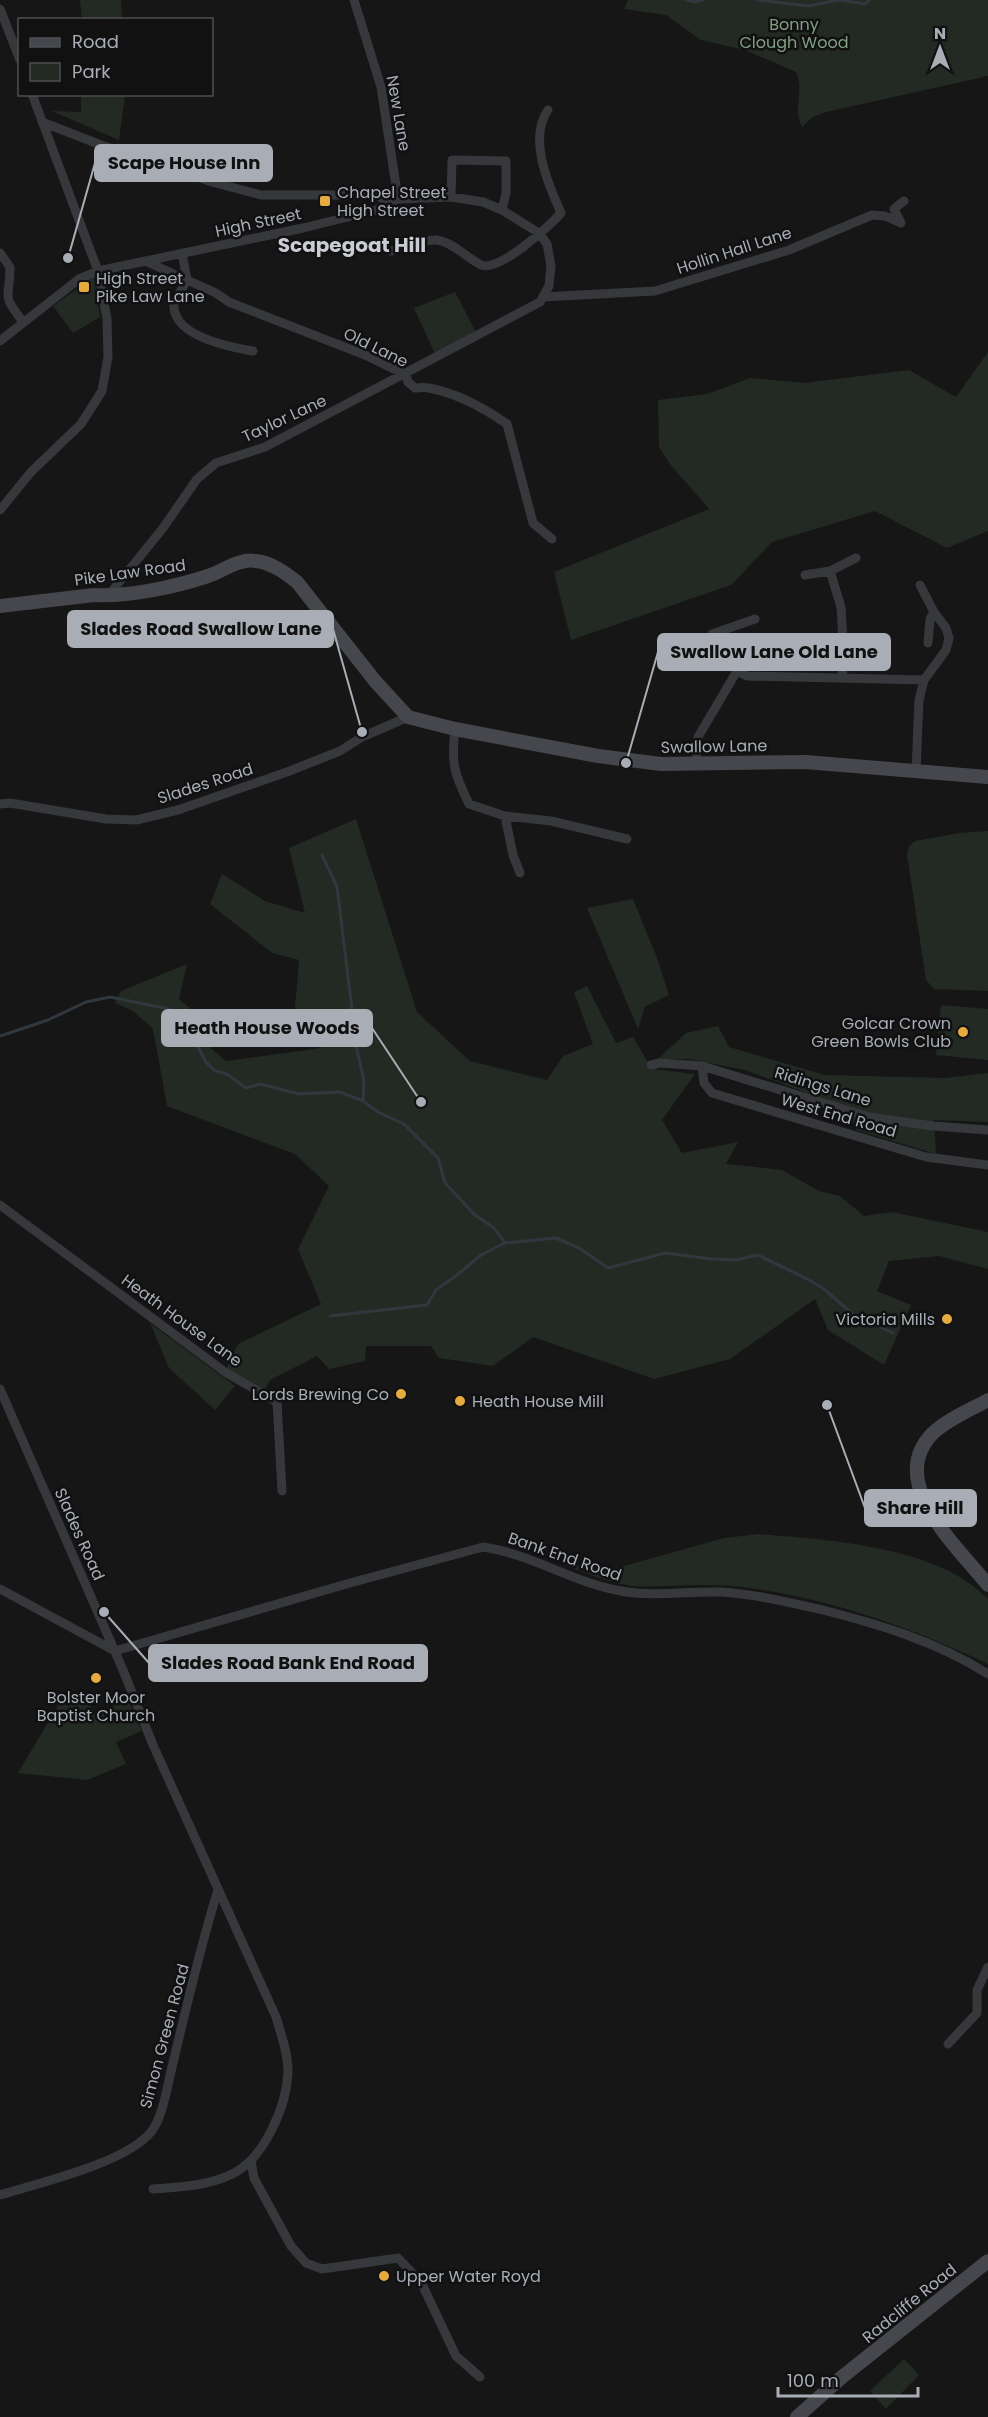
<svg xmlns="http://www.w3.org/2000/svg" width="988" height="2417" font-family="Poppins,sans-serif">
<rect width="100%" height="100%" fill="#161617"/>
<path fill="#222a23" d="M80 0H121L122 19H82Z
M628 0H988V76L826 112 813 117 802 127C792 108 805 91 796 72L745 50 701 40 666 15 624 9Z
M81 95H125L119 140 52 111 81 112Z
M94 277 100 317 73 333 53 306Z
M455 292 476 332 435 354 414 308Z
M988 352V531L947 548 875 511 772 542 731 585 571 640 554 572 709 509 670 464 659 447 658 400 707 394 750 378 804 383 909 370 956 397Z
M356 819 417 1012 470 1061 547 1080 563 1056 593 1044 574 992 587 986 616 1043 633 1037 652 1069 695 1074 662 1120 682 1153 738 1142 726 1164 782 1170 819 1191 840 1196 864 1216 892 1212 988 1232V1269L939 1256 889 1261 877 1291 911 1305 884 1365 828 1330 815 1299 730 1359 654 1379 533 1337 493 1366 439 1358 431 1346H366L365 1361 329 1369 317 1356 270 1380 264 1392 225 1372 238 1344 321 1304 298 1249 329 1186 295 1154 167 1106 153 1029 133 1011 115 1003 121 991 187 964 179 999 203 1019 206 1044 226 1061 321 1048 323 1034 295 1008 299 960 272 953 210 904 222 874 265 901 305 913 289 848Z
M988 831V991L934 989 926 980 907 855 909 846 915 841 959 833Z
M633 899 657 958 669 995 645 1007 638 1029 587 908Z
M941 1005 988 1009V1060L936 1055Z
M718 1026 729 1047 825 1075 944 1078 988 1073V1122L934 1120 936 1154 856 1130 847 1108 745 1070 688 1059H658L686 1033Z
M150 1323 235 1386 215 1410 169 1368Z
M759 1534C829 1540 938 1546 988 1599V1664C912 1628 834 1600 750 1588 723 1584 695 1585 668 1586 656 1586 643 1587 632 1586 607 1582 585 1573 562 1564L617 1568 724 1538Z
M65 1694 80 1702 85 1696 95 1714 128 1700 142 1731 116 1742 126 1764 87 1780 18 1773Z
M904 2359 919 2375 886 2409 870 2391Z"/>
<g fill="none" stroke-linecap="round" stroke-linejoin="round">
<path stroke="#30383f" stroke-width="3" d="M686 0 695 2 702 0
M758 0 808 6 839 0 865 4 869 0
M322 855 337 887 357 1050 364 1081 363 1101
M0 1036 48 1020 86 1002 110 997 169 1009 192 1036 206 1062 215 1071 227 1074 246 1088 260 1084 299 1094 340 1092 363 1101 378 1112 404 1124 438 1158 445 1183 475 1215 494 1228 505 1243 556 1238 579 1248 608 1268 665 1253 712 1259 736 1260 758 1255 809 1280 824 1289 854 1315 893 1333
M330 1316 427 1305 436 1290 457 1275 481 1255 505 1243"/>
<path stroke="#37383c" stroke-width="9" d="M354 0 381 87 398 199
M0 9 20 60
M42 122 101 145 212 182 261 195H377L389 203
M451 197 452 160 506 161V193L502 210
M391 251C402 248 425 239 436 240 453 242 467 258 481 265 498 273 550 226 561 213 548 184 528 138 548 110
M0 253 10 267C10 301 0 292 23 322
M182 253 187 280 174 303C171 336 229 347 253 351
M145 261 216 293 229 302 365 355 406 375 408 382 415 388C420 388 424 387 429 388 456 393 484 408 507 424L533 523 552 539
M543 297 655 291 789 250 872 215 885 216 901 223 894 209 904 201
M0 341 79 279 98 271 303 228 376 210 398 199 451 197 483 202 502 210 539 233 547 244 551 266 549 286 540 302 265 447 216 463 197 479 163 528 108 596
M0 510 31 472 81 424 102 391 108 357 107 319 98 271 32 94
M805 575 830 571
M928 643 930 619 934 612
M737 671 747 676 924 680 946 650 949 638 946 628 934 612 920 585
M842 677 844 658 841 607 830 571 856 558
M455 729C451 764 454 773 469 804L505 816 551 821 627 839
M698 765 696 751 698 737 737 671 712 634 755 619
M916 771 919 700 924 680
M0 804 10 803 106 819 136 820 178 810 287 772 340 751 362 737 408 717
M505 816 513 855 520 873
M651 1065 660 1063 702 1066 869 1117 933 1126 988 1130
M702 1066 704 1083 712 1093 926 1157 988 1165
M0 1205 225 1372 277 1402 282 1491
M0 1389 123 1670 153 1745 276 2017C281 2034 288 2053 288 2071 287 2105 265 2157 234 2173 210 2186 179 2187 153 2189
M0 1589 115 1651
M115 1651 350 1583 483 1547C532 1554 573 1583 621 1591 655 1597 687 1591 721 1592 754 1594 787 1602 819 1609 878 1624 936 1641 988 1674
M948 2044 977 2013V1990L988 1967
M251 2161 254 2178 291 2246 306 2263 322 2269 398 2258 421 2282 456 2356 480 2377
M0 2195C39 2183 126 2163 151 2132 163 2118 168 2082 173 2063 187 2005 200 1947 218 1890"/>
<path stroke="#45474c" stroke-width="14" d="M0 606 94 595C128 597 175 587 208 576 223 571 239 558 256 561 272 563 284 572 297 582L375 681 408 717 455 729 598 756 661 764 805 762 988 777
M988 1400C970 1410 948 1419 933 1433 884 1482 959 1548 988 1585
M797 2417 842 2377 988 2261"/>
</g>
<g fill="#e5ab40" stroke="#111112" stroke-width="2">
<rect x="319" y="195" width="12" height="12" rx="3"/>
<rect x="78" y="281" width="12" height="12" rx="3"/>
<circle cx="963" cy="1032" r="6"/>
<circle cx="947" cy="1319" r="6"/>
<circle cx="401" cy="1394" r="6"/>
<circle cx="460" cy="1401" r="6"/>
<circle cx="96" cy="1678" r="6"/>
<circle cx="384" cy="2276" r="6"/>
</g>
<g text-anchor="middle" stroke-width="5" stroke-linejoin="round" paint-order="stroke">
<g font-size="16" fill="#81a082" stroke="#111112">
<text x="794" y="30">Bonny<tspan x="794" dy="18">Clough Wood</tspan></text>
</g>
<g font-size="16" fill="#a8adb6" stroke="#111112">
<text transform="translate(399 113) rotate(80)" y="6">New Lane</text>
<text transform="translate(258 222) rotate(-12)" y="6">High Street</text>
<text transform="translate(734 250) rotate(-18)" y="6">Hollin Hall Lane</text>
<text transform="translate(376 347) rotate(26)" y="6">Old Lane</text>
<text transform="translate(284 418) rotate(-25)" y="6">Taylor Lane</text>
<text transform="translate(130 572) rotate(-8)" y="6">Pike Law Road</text>
<text transform="translate(714 746) rotate(-1)" y="6">Swallow Lane</text>
<text transform="translate(205 783) rotate(-18)" y="6">Slades Road</text>
<text transform="translate(823 1086) rotate(17)" y="6">Ridings Lane</text>
<text transform="translate(839 1115) rotate(16)" y="6">West End Road</text>
<text transform="translate(182 1320) rotate(36)" y="6">Heath House Lane</text>
<text transform="translate(80 1534) rotate(66)" y="6">Slades Road</text>
<text transform="translate(565 1556) rotate(19)" y="6">Bank End Road</text>
<text transform="translate(164 2036) rotate(-75)" y="6">Simon Green Road</text>
<text transform="translate(909 2303) rotate(-39)" y="6">Radcliffe Road</text>
</g>
<g font-size="16" fill="#a8adb6" stroke="#111112" text-anchor="start">
<text x="337" y="198">Chapel Street<tspan x="337" dy="18">High Street</tspan></text>
<text x="96" y="284">High Street<tspan x="96" dy="18">Pike Law Lane</tspan></text>
<text x="951" y="1029" text-anchor="end">Golcar Crown<tspan x="951" dy="18">Green Bowls Club</tspan></text>
<text x="935" y="1325" text-anchor="end">Victoria Mills</text>
<text x="389" y="1400" text-anchor="end">Lords Brewing Co</text>
<text x="472" y="1407">Heath House Mill</text>
<text x="96" y="1703" text-anchor="middle">Bolster Moor<tspan x="96" dy="18">Baptist Church</tspan></text>
<text x="396" y="2282">Upper Water Royd</text>
</g>
<g font-size="20" font-weight="bold" fill="#c9ccd3" stroke="#111112">
<text x="352" y="252">Scapegoat Hill</text>
</g>
</g>
<path fill="none" stroke="#a8adb6" stroke-width="2" d="M68 258L95 163M362 732L333 629M626 763L658 652M421 1102L372 1028M827 1405L865 1508M104 1612L149 1663"/>
<g fill="#a8adb6" stroke="#111112" stroke-width="2">
<circle cx="68" cy="258" r="6"/>
<circle cx="362" cy="732" r="6"/>
<circle cx="626" cy="763" r="6"/>
<circle cx="421" cy="1102" r="6"/>
<circle cx="827" cy="1405" r="6"/>
<circle cx="104" cy="1612" r="6"/>
</g>
<g fill="#a8adb6" stroke="#a8adb6" stroke-width="2">
<rect x="95" y="145" width="177" height="36" rx="6"/>
<rect x="68" y="611" width="265" height="36" rx="6"/>
<rect x="658" y="634" width="232" height="36" rx="6"/>
<rect x="162" y="1010" width="210" height="36" rx="6"/>
<rect x="865" y="1490" width="111" height="36" rx="6"/>
<rect x="149" y="1645" width="278" height="36" rx="6"/>
</g>
<g font-size="18" text-anchor="middle" font-weight="bold" fill="#111">
<text x="184" y="169">Scape House Inn</text>
<text x="201" y="635">Slades Road Swallow Lane</text>
<text x="774" y="658">Swallow Lane Old Lane</text>
<text x="267" y="1034">Heath House Woods</text>
<text x="920" y="1514">Share Hill</text>
<text x="288" y="1669">Slades Road Bank End Road</text>
</g>
<rect x="18" y="18" width="195" height="78" fill="#111112" stroke="#4d4f54" stroke-width="1.5"/>
<rect x="30" y="38" width="30" height="9" fill="#45474c" stroke="#4d4f54" stroke-width="1.5"/>
<text x="72" y="48" font-size="18" fill="#a8adb6">Road</text>
<rect x="30" y="63" width="30" height="18" fill="#222a23" stroke="#4d4f54" stroke-width="1.5"/>
<text x="72" y="78" font-size="18" fill="#a8adb6">Park</text>
<g transform="translate(940 48)" stroke="#111112" stroke-width="4.5" paint-order="stroke">
<path d="M0-4.5L10 22L0 15L-10 22Z" fill="#a8adb6"/>
<text y="-9" font-size="16" font-weight="bold" text-anchor="middle" fill="#a8adb6">N</text>
</g>
<path d="M778 2387v9h140v-9" fill="none" stroke="#a8adb6" stroke-width="3"/>
<text x="787" y="2387" font-size="18" fill="#a8adb6" stroke="#111112" stroke-width="4.5" paint-order="stroke">100 m</text>
</svg>
